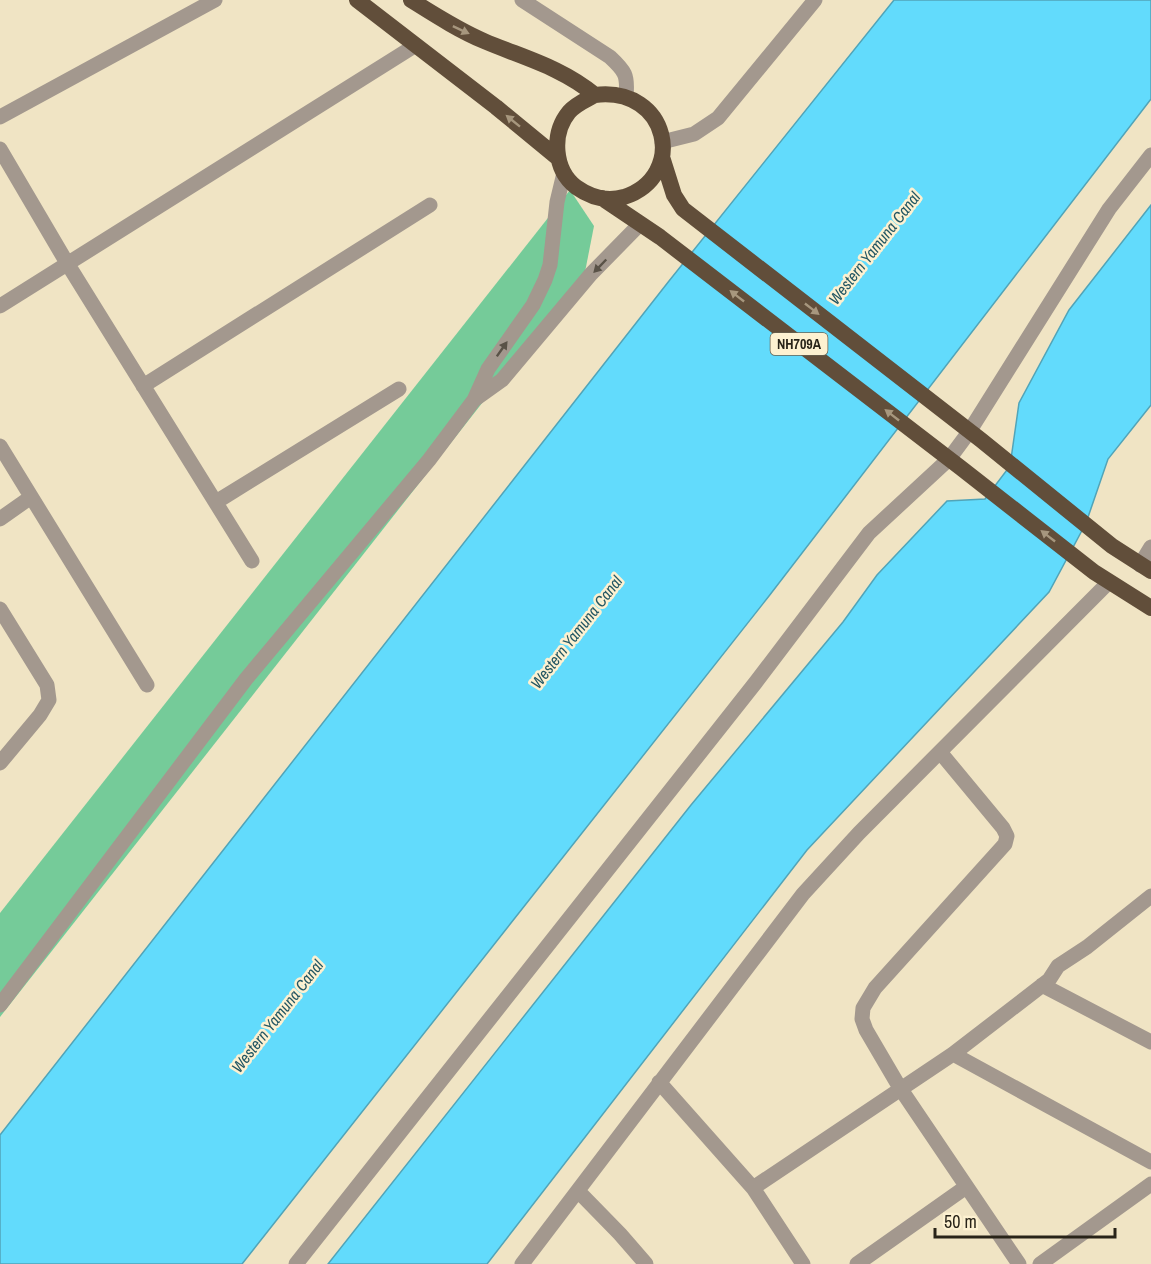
<svg xmlns="http://www.w3.org/2000/svg" width="1151" height="1264" font-family="'Archivo Narrow',sans-serif">
<rect width="100%" height="100%" fill="#f0e4c4"/>
<path fill="#75cb99" d="M570 190 594 226 585 272 0 1017V913Z"/>
<path fill="#62dbfc" stroke="#51a4b8" stroke-width="1.5" d="M894 0H1151V99L769 596 242 1264H0V1135L669 281Z
M1151 205V405L1108 459 1086 523 1049 592 807 850 487 1264H328L691 805 843 622 877 575 947 501 985 499 1010 466 1019 403 1069 310Z"/>
<g fill="none" stroke-linecap="round" stroke-linejoin="round">
<path stroke="#a3988e" stroke-width="15" d="M522 0 610 57C625 71 628 75 626 96
M0 117 215 0
M0 149 67 263 252 561
M0 306 416 45
M143 386 430 205
M0 446 147 685
M216 502 399 389
M0 519 31 497
M1140 565 1151 547
M0 609 47 685 49 700 40 715 0 763
M940 752 1003 828 1007 836 1005 844 875 988 863 1008 862 1019 866 1030 900 1088 1019 1264
M1042 985 1151 1042
M953 1054 1151 1162
M659 1082 753 1188 803 1264
M753 1188 953 1054 1049 980 1058 966 1087 947 1151 896
M578 1191 620 1234 646 1264
M296 1264 756 682 869 533 949 459 969 432 1109 209 1151 155
M522 1264 803 894 859 833 1108 583
M857 1264 966 1187
M1040 1264 1151 1184"/>
<path stroke="#a3988e" stroke-width="15" d="M662 142 694 134 718 118 815 0
M474 400 502 380 591 274 640 224
M0 1005 246 679 429 460 474 400 488 369 533 305 545 280 550 265 557 202 564 173"/>
<path stroke="#614e3a" stroke-width="16" d="M357 0 496 107 558 158
M411 0C435 15 458 30 484 41 524 58 561 67 595 95 669 86 688 176 624 197 607 202 590 197 576 187 554 170 551 134 569 112 576 104 586 100 595 95
M662 157 674 195 683 209 981 440 1112 546 1151 571
M602 198 660 237 961 468 1094 572 1151 608"/>
</g>
<defs><path id="oneway-solid" d="M-6-.8H1V-3.2L6.5 0L1 3.2V.8H-6Z" transform="scale(1.5)"/></defs>
<g fill="#a7977e">
<use href="#oneway-solid" transform="translate(461 30) rotate(25)"/>
<use href="#oneway-solid" transform="translate(513 121) rotate(-141)"/>
<use href="#oneway-solid" transform="translate(737 296) rotate(-142)"/>
<use href="#oneway-solid" transform="translate(812 309) rotate(38)"/>
<use href="#oneway-solid" transform="translate(892 415) rotate(-142)"/>
<use href="#oneway-solid" transform="translate(1048 536) rotate(-142)"/>
</g>
<g fill="#595247">
<use href="#oneway-solid" transform="translate(600 266) rotate(134)"/>
<use href="#oneway-solid" transform="translate(502 349) rotate(-55)"/>
</g>
<g text-anchor="middle" stroke-width="5" stroke-linejoin="round" paint-order="stroke">
<rect fill="#fdf1d1" stroke="#686150" stroke-width="1.5" x="770.5" y="333" width="57" height="22" rx="4.5"/>
<g font-size="14" font-weight="bold" fill="#282318">
<text x="799" y="349">NH709A</text>
</g>
<g font-size="16" font-style="italic" fill="#225663" stroke="#fdf1d1">
<text transform="translate(874 248) rotate(-52)" y="6">Western Yamuna Canal</text>
<text transform="translate(576 632) rotate(-52)" y="6">Western Yamuna Canal</text>
<text transform="translate(277 1016) rotate(-52)" y="6">Western Yamuna Canal</text>
</g>
</g>
<path d="M935 1228v9h180v-9" fill="none" stroke="#282318" stroke-width="3"/>
<text x="944" y="1228" font-size="18" fill="#282318" stroke="#fdf1d1" stroke-width="4.5" paint-order="stroke">50 m</text>
</svg>
